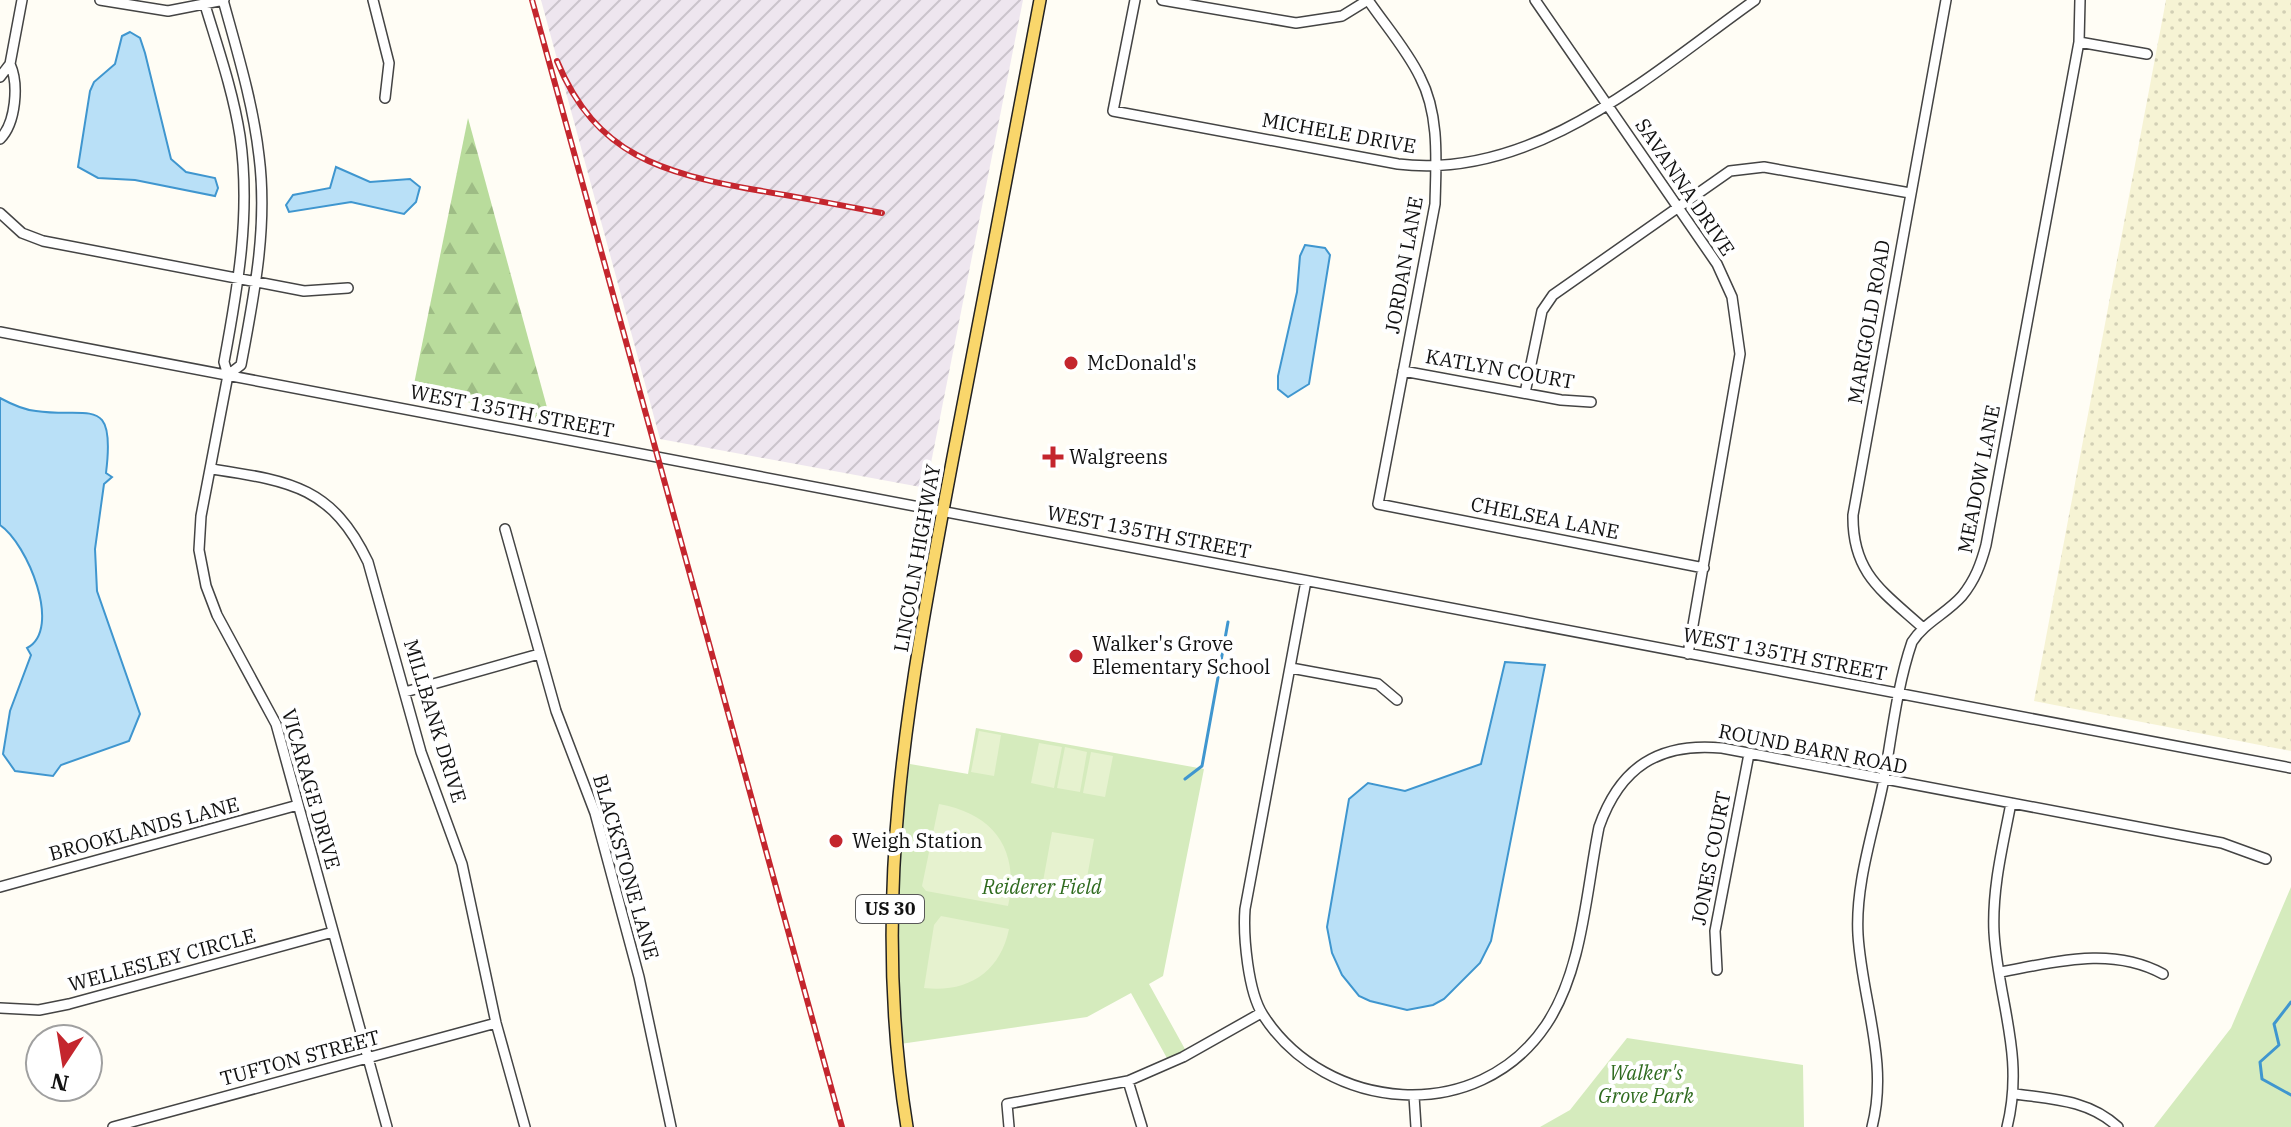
<svg xmlns="http://www.w3.org/2000/svg" width="2291" height="1127" font-family="'IBM Plex Serif',serif">
<defs>
<pattern id="industrial-furrows" width="10" height="10" patternUnits="userSpaceOnUse" patternTransform="scale(2)"><rect width="10" height="10" fill="#eee6ef"/><path d="M-1 1l2-2M0 10L10 0M9 11l2-2" fill="none" stroke="#cbc4cc"/></pattern>
<pattern id="farmland-dots" width="8" height="8" patternUnits="userSpaceOnUse" patternTransform="scale(2)"><rect width="8" height="8" fill="#f6f3d4"/><path d="M2 2h.1M6 6h.1" fill="none" stroke="#d2cfb5" stroke-width="1.8" stroke-linecap="round"/></pattern>
<pattern id="forest-firs" width="22" height="20" patternUnits="userSpaceOnUse" patternTransform="scale(2)"><rect width="22" height="20" fill="#b9dc9c"/><path d="M5 1l3.5 6h-7zM16 11l3.5 6h-7z" fill="#9ebc85"/></pattern>
</defs>
<rect width="100%" height="100%" fill="#fffdf5"/>
<path fill="url(#industrial-furrows)" d="M541 0H1023L926 488 660 439Z"/>
<path fill="url(#farmland-dots)" d="M2166 0H2291V751L2034 701Z"/>
<path fill="url(#forest-firs)" d="M468 118 551 422 413 389Z"/>
<path fill="#d5ebbd" d="M976 728 1204 769 1163 976 1149 984 1186 1051 1168 1060 1131 993 1087 1017 900 1044C897 950 893 857 910 764L968 774Z
M2291 887V1127H2154L2231 1028Z
M1627 1038 1803 1065 1804 1127H1540L1570 1110Z"/>
<path fill="#e6f2cf" d="M979 731 1001 735 994 776 971 772Z
M1039 743 1062 747 1054 788 1031 783Z
M1065 747 1087 752 1080 792 1057 788Z
M1091 752 1113 756 1105 797 1083 793Z
M939 804C995 814 1020 851 1008 906L926 891 922 886Z
M1052 832 1094 839 1084 894 1042 887Z
M941 916 1009 929C1000 973 967 993 924 988L934 925Z"/>
<path fill="#b9e0f7" stroke="#3f96cf" stroke-width="2" d="M130 32 140 38 145 53 171 159 186 172 215 178 218 188 215 196 135 180 98 178 78 167 90 91 94 82 115 64 122 36Z
M336 167 370 182 410 179 420 187 416 202 404 214 351 202 289 212 286 205 293 195 330 188Z
M1305 245 1325 248 1330 255 1309 384 1288 397 1278 389V376L1297 292 1300 256Z
M0 398C11 404 24 410 36 411 89 419 116 393 106 473L112 477 104 484 95 549 97 591 140 714 129 741 61 765 53 776 15 771 3 754 10 711 31 655 27 648C63 629 27 543 0 525Z
M1505 662 1545 665 1491 941 1480 963 1444 999 1433 1005 1407 1010 1370 1001 1359 996 1342 975 1332 953 1327 927 1349 799 1368 783 1405 791 1481 764Z"/>
<g fill="none" stroke-linecap="round" stroke-linejoin="round">
<path stroke="#3f96cf" stroke-width="3" d="M1185 779 1202 766 1228 622
M2291 1002 2274 1024 2279 1045 2260 1062 2262 1079 2291 1095"/>
<g stroke="#444" stroke-width="12">
<path id="minor" d="M100 0 168 11 224 0
M223 0C237 51 253 103 259 156 268 227 254 296 241 365L228 375
M373 0 389 63 385 98
M1135 0 1113 111 1398 164C1535 181 1652 73 1755 0
M1162 0 1296 23 1342 16 1368 0
M1368 0C1385 25 1407 50 1420 77 1440 115 1436 163 1435 204L1378 504 1704 568
M1535 0 1717 264 1732 297 1740 354 1688 654
M205 5C218 48 233 91 240 136 251 212 238 287 224 362L228 375 201 516 199 550 206 586 217 615 276 724 387 1127
M2079 42 2147 54
M0 77 10 64 22 0
M0 139C16 123 19 84 10 64
M0 213 22 233 43 241 304 291 348 288
M0 332 2291 768
M1403 371 1561 400 1591 402
M1525 393 1542 311 1553 295 1730 171 1764 167 1910 193
M212 469C289 481 332 486 368 562L421 752 462 864 496 1023 525 1127
M505 529 556 711 595 813 639 977 671 1127
M1306 581 1245 909C1243 936 1248 992 1263 1015 1326 1113 1478 1126 1546 1025 1583 970 1586 891 1599 827 1620 767 1659 742 1722 748L2222 843 2266 859
M1922 627C1882 591 1852 573 1853 515L1946 0
M1291 668 1378 684 1397 700
M405 692 539 654
M0 887 298 805
M1717 970 1715 931 1749 754
M2001 972C2056 962 2111 946 2163 974
M0 1008 39 1010 69 1004 333 932
M1128 1081 1142 1127
M2015 1094C2053 1099 2089 1100 2118 1127
M1414 1096 1416 1127
M113 1127 496 1023
M1009 1127 1007 1104 1128 1081 1183 1057 1261 1013
M1872 1127C1889 1062 1862 1000 1858 935 1855 883 1874 830 1884 779 1892 734 1897 686 1912 642 1925 622 1946 614 1962 596 1975 580 1981 564 1986 545L2079 42 2080 0
M2007 1127C2025 1055 1998 1001 1994 932 1992 888 2003 845 2011 803"/>
</g>
<g stroke="#222" stroke-width="14">
<path id="major" d="M907 1127C869 893 910 686 953 457 982 305 1012 152 1040 0"/>
</g>
<use href="#minor" stroke="#fff" stroke-width="9"/>
<use href="#major" stroke="#f9d66b" stroke-width="11"/>
<g stroke="#c4262e" stroke-width="6">
<path id="rail" d="M532 0 842 1127
M557 61C596 156 663 173 756 190 798 197 840 205 882 213"/>
</g>
<use href="#rail" stroke="#fff" stroke-width="3" stroke-dasharray="9" stroke-linecap="butt"/>
</g>
<g fill="#c4262e" stroke="#fff" stroke-width="3">
<circle cx="1071" cy="363" r="8"/>
<path d="M1049 445h8v8h8v8h-8v8h-8v-8h-8v-8h8z"/>
<circle cx="1076" cy="656" r="8"/>
<circle cx="836" cy="841" r="8"/>
</g>
<g text-anchor="middle" stroke-width="8" stroke-linejoin="round" paint-order="stroke">
<rect fill="#fff" stroke="#585858" stroke-width="2" x="856" y="895" width="68" height="28" rx="6"/>
<g font-size="18" font-weight="bold" fill="#111">
<text x="890" y="915">US 30</text>
</g>
<g font-size="20" fill="#111" stroke="#fff">
<text transform="translate(1339 133) rotate(10)" y="7">MICHELE DRIVE</text>
<text transform="translate(1685 187) rotate(56)" y="7">SAVANNA DRIVE</text>
<text transform="translate(1404 265) rotate(-80)" y="7">JORDAN LANE</text>
<text transform="translate(1869 322) rotate(-80)" y="7">MARIGOLD ROAD</text>
<text transform="translate(1500 369) rotate(10)" y="7">KATLYN COURT</text>
<text transform="translate(512 411) rotate(11)" y="7">WEST 135TH STREET</text>
<text transform="translate(1979 479) rotate(-79)" y="7">MEADOW LANE</text>
<text transform="translate(1545 518) rotate(11)" y="7">CHELSEA LANE</text>
<text transform="translate(1149 532) rotate(11)" y="7">WEST 135TH STREET</text>
<text transform="translate(917 558) rotate(-80)" y="7">LINCOLN HIGHWAY</text>
<text transform="translate(1785 654) rotate(11)" y="7">WEST 135TH STREET</text>
<text transform="translate(435 721) rotate(73)" y="7">MILLBANK DRIVE</text>
<text transform="translate(1813 749) rotate(11)" y="7">ROUND BARN ROAD</text>
<text transform="translate(311 789) rotate(74)" y="7">VICARAGE DRIVE</text>
<text transform="translate(144 829) rotate(-15)" y="7">BROOKLANDS LANE</text>
<text transform="translate(1711 858) rotate(-79)" y="7">JONES COURT</text>
<text transform="translate(626 867) rotate(74)" y="7">BLACKSTONE LANE</text>
<text transform="translate(162 960) rotate(-15)" y="7">WELLESLEY CIRCLE</text>
<text transform="translate(300 1058) rotate(-15)" y="7">TUFTON STREET</text>
</g>
<g font-size="20" fill="#111" stroke="#fff" text-anchor="start">
<text x="1087" y="370">McDonald's</text>
<text x="1069" y="464">Walgreens</text>
<text x="1092" y="651">Walker's Grove<tspan x="1092" dy="23">Elementary School</tspan></text>
<text x="852" y="848">Weigh Station</text>
</g>
<g font-size="20" font-style="italic" fill="#2f6b1f" stroke="#fff">
<text x="1042" y="894">Reiderer Field</text>
<text x="1646" y="1080">Walker's<tspan x="1646" dy="23">Grove Park</tspan></text>
</g>
</g>
<g transform="translate(64 1063) rotate(192)"><circle r="38" fill="#ffffff" stroke="#a0a0a0" stroke-width="2"/>
<path d="M0-6L14 30L0 20L-14 30Z" fill="#c4262e"/>
<text y="-12" font-size="22" font-weight="bold" text-anchor="middle" fill="#111111">N</text>
</g>
</svg>
